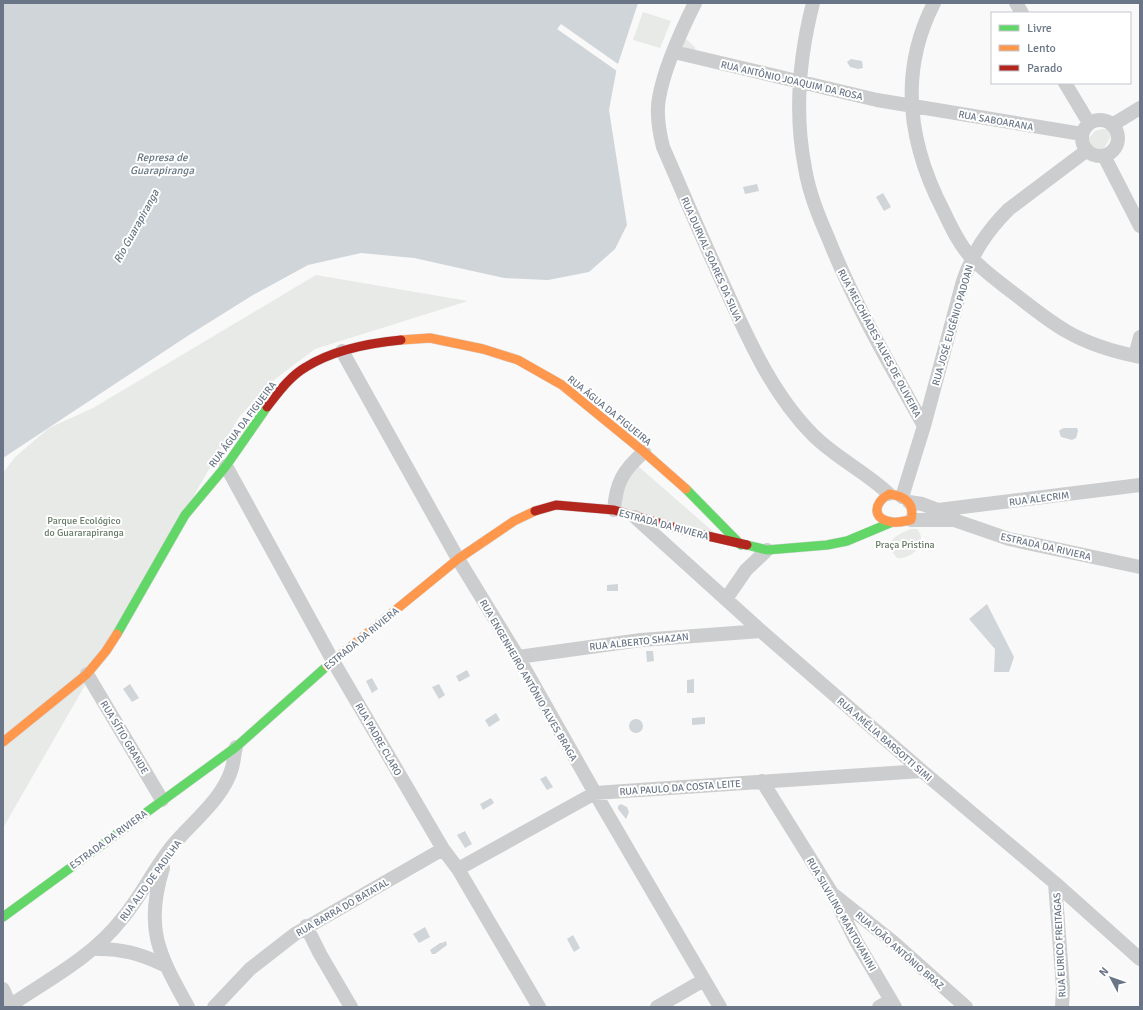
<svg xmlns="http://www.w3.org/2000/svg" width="1143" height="1010" font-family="Signika,sans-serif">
<rect width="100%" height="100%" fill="#f9f9f9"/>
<path fill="#e7eae6" d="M643 12 671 21 660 48 633 40Z
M685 38 695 47 696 52 682 46Z
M1102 129H1115L1101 154H1093L1088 151 1087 140 1095 131Z
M316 275 468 301 315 349 274 380 239 417 3 828V473L15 457 49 428 93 408Z
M638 466 717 535 616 507 618 493Z
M911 529H917C929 542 912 560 897 558 882 541 896 535 911 529Z"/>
<path fill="#cfd5d9" d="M3 3H638L617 67 609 110 627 225 615 249 589 272 548 280 504 278 414 258 361 253 308 265 253 295 189 335 3 458Z
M851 59 862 61 863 68 858 69 850 67 847 62Z
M757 184 759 191 745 194 743 187Z
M883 193 891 207 884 211 876 197Z
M1063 428H1077L1078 431 1076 438 1072 440 1061 437 1059 431Z
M618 584V591H607V585Z
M987 604 1014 657 1009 672H994L995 649 969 619Z
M653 651 654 661 647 662 646 651Z
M467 670 470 676 459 682 456 676Z
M372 678 378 689 372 693 366 681Z
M694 679V693H687V680Z
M130 684 139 698 132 702 123 689Z
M439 684 445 695 439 699 432 687Z
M496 713 500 720 489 727 485 720Z
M705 717V724L692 725V718Z
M629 726a7 7 0 1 1 14 0a7 7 0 1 1-14 0Z
M546 776 553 787 547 790 540 779Z
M491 798 494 803 483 810 480 804Z
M621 804 627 807 629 812 626 819 618 809V806Z
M465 831 472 844 465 848 457 835Z
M425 927 430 937 419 943 413 934Z
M573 935 580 948 574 952 567 939Z
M446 941 447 945 435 954H432L430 950 440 943H442Z"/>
<path fill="#f9f9f9" d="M561 24 618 64 617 71 557 29Z"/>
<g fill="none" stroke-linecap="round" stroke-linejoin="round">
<g stroke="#d6d7d8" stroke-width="10">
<path id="fast" d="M686 489 741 545
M747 545 767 550 827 545 847 541 890 523
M117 634 185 515 226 466 267 407
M3 917 236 747 327 666"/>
</g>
<g stroke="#d6d7d8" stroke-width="10">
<path id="slow" d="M401 340 430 338 483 349 518 360 562 385 644 452 686 489
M889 494C905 496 915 503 911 520 905 521 898 523 892 522 871 519 874 503 889 494Z
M327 666 458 559 514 521 535 511
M3 742 87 674 106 651 117 634"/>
</g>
<g stroke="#d6d7d8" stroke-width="10">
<path id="jam" d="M267 407C278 393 290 376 306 367 333 350 370 343 401 340
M535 511 556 505 614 510 690 532 747 545"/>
</g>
<path stroke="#cccdce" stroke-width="14" d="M695 3C682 29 664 69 659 98 656 114 659 131 663 147 684 195 704 243 726 290 749 341 773 395 813 435 836 458 866 472 889 494
M813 3C799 58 794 113 805 168 809 193 819 217 829 240 855 305 890 365 924 426
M934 3C898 73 909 145 944 212 951 227 959 244 970 256 982 270 998 281 1012 292 1029 305 1047 320 1066 331 1088 344 1115 352 1140 357
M1016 3 1022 13
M674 52 877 100 1082 134
M1065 83 1089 123
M1082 138a18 18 0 1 1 36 0a18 18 0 1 1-36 0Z
M1112 125 1140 108
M1104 156 1140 226
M342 351 458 559 518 657 595 793 720 1007
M1135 356 1140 337
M226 466 333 661 443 849 458 869 539 1007
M902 497 924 426 963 281C973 252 987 231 1009 209L1086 151
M909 502 922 504 938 510 954 520 1009 539 1140 567
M614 510C616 483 623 470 644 452
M938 510 1140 485
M635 517 761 631 922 771 1055 883 1140 959
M911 520H954
M726 599 746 570 767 550
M518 657 641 640 761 631
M87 674 162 800
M762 781 833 895 856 941 895 1007
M163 868C144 929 159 954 188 1007
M458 869 595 793 922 771
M1055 883 1063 988 1062 1007
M834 895 893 942 966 1007
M306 926 320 954 351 1007
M94 949C121 948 141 954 164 965
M3 989 11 1007
M11 1005C49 979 92 957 121 920 141 897 154 868 173 845 193 821 223 799 232 768 234 761 234 754 236 747
M214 1007 250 969 295 934 443 849
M657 1007 704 980
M879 1007 891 1000"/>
<use href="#fast" stroke="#63d668" stroke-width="9"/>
<use href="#slow" stroke="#ff974d" stroke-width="9"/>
<use href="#jam" stroke="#b3261e" stroke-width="9"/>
</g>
<g text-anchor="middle" stroke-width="4" stroke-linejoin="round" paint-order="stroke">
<g font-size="10" fill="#6a7687" stroke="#fff">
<text transform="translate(792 80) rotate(13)" y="4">RUA ANTÔNIO JOAQUIM DA ROSA</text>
<text transform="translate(996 120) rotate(10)" y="4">RUA SABOARANA</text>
<text transform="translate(712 259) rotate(66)" y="4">RUA DURVAL SOARES DA SILVA</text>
<text transform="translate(952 325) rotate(-74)" y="4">RUA JOSÉ EUGÊNIO PADOAN</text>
<text transform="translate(880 343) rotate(62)" y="4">RUA MELCHÍADES ALVES DE OLIVEIRA</text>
<text transform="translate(610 410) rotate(39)" y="4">RUA ÁGUA DA FIGUEIRA</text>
<text transform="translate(242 424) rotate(-53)" y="4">RUA ÁGUA DA FIGUEIRA</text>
<text transform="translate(1039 498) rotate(-7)" y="4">RUA ALECRIM</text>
<text transform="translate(664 524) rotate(15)" y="4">ESTRADA DA RIVIERA</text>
<text transform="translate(1046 546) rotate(13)" y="4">ESTRADA DA RIVIERA</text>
<text transform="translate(361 638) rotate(-39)" y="4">ESTRADA DA RIVIERA</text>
<text transform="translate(639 641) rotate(-6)" y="4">RUA ALBERTO SHAZAN</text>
<text transform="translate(529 680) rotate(60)" y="4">RUA ENGENHEIRO ANTÔNIO ALVES BRAGA</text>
<text transform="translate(125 737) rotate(59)" y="4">RUA SÍTIO GRANDE</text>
<text transform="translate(379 739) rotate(60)" y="4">RUA PADRE CLARO</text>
<text transform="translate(885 739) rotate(41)" y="4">RUA AMÉLIA BARSOTTI SIMI</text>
<text transform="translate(680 787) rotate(-4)" y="4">RUA PAULO DA COSTA LEITE</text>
<text transform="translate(108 839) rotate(-36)" y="4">ESTRADA DA RIVIERA</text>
<text transform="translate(150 880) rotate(-54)" y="4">RUA ALTO DE PADILHA</text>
<text transform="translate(342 907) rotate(-30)" y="4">RUA BARRA DO BATATAL</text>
<text transform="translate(842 914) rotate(60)" y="4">RUA SILVILINO MANTOVANINI</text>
<text transform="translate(1059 945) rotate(-93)" y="4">RUA EURICO FREITAGAS</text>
<text transform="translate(900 950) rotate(41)" y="4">RUA JOÃO ANTÔNIO BRAZ</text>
</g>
<g font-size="10" fill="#667a65" stroke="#fff">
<text x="84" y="524">Parque Ecológico<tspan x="84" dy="12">do Guararapiranga</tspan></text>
<text x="905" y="548">Praça Pristina</text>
</g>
<g font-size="11" font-style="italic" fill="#667782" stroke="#fff">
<text x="162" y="161">Represa de<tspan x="162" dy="13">Guarapiranga</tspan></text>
<text transform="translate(136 226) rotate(-61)" y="4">Rio Guarapiranga</text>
</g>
</g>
<rect width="1143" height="1010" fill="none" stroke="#6a7687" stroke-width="8"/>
<rect x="991" y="12" width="140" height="72" fill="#ffffff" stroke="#c3c8cf"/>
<rect x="999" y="25" width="20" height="6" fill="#63d668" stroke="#c3c8cf"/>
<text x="1027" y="32" font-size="12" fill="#6a7687">Livre</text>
<rect x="999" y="45" width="20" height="6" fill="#ff974d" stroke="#c3c8cf"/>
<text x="1027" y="52" font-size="12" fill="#6a7687">Lento</text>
<rect x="999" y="65" width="20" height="6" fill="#b3261e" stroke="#c3c8cf"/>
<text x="1027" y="72" font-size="12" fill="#6a7687">Parado</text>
<g transform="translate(1111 978) rotate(311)" stroke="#ffffff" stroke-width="3" paint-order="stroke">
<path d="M0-3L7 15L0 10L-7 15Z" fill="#6a7687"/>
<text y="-6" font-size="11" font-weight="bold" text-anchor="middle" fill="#6a7687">N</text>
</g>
</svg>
